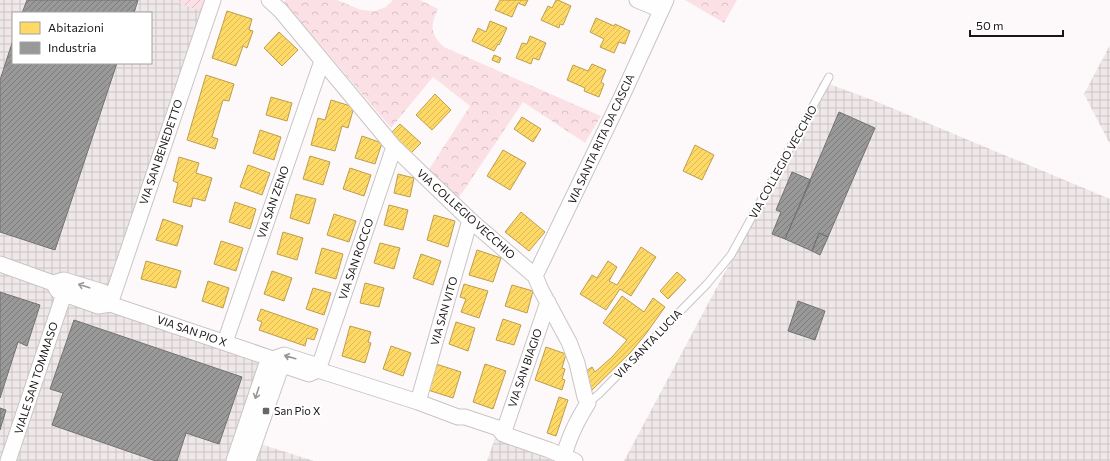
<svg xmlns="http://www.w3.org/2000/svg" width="1110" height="461" font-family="Commissioner,sans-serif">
<defs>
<pattern id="industrial-grid" width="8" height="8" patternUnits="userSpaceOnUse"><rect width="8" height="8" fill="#efe7e8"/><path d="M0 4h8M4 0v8" fill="none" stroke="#ccc5c6"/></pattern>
<pattern id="park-crowns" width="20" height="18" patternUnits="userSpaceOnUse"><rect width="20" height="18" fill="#fbe1e6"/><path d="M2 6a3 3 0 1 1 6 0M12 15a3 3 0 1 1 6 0" fill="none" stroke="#d7c0c5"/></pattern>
<pattern id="garden-furrows" width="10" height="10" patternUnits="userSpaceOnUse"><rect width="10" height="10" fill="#fbe1e6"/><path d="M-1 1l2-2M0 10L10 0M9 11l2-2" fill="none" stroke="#d7c0c5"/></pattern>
<pattern id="homes-hatch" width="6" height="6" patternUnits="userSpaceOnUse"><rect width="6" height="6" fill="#ffd966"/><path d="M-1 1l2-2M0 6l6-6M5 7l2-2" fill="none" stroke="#daba58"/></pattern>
<pattern id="industry-hatch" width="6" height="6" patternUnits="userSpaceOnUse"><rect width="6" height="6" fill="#999"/><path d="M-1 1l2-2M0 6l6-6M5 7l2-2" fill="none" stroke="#7c7c7c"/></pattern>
</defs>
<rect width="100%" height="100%" fill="#fdf9fa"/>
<path fill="url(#industrial-grid)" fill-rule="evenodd" d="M0 0H212L109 309 275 365 251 441 314 461H0ZM13 13H151V63H13Z
M1110 45V144L1084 94Z
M821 81 875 101 1110 199V461H624L764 199Z
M495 438 553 461H487Z"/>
<path fill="url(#park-crowns)" d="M285 0H337L361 10 375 11 386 7 393 0H420L438 9C430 26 430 34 444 47L601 116 585 143 523 102 458 199 428 171 470 106 433 77 391 128 284 2Z
M685 0H737L724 23Z"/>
<path fill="url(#garden-furrows)" d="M181 0H209L205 12 180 4Z"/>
<path fill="url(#homes-hatch)" stroke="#bb9e4e" d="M500 0H528L525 6 518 3 512 17 495 10Z
M556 0H558L571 6 563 25 560 24 559 28 541 20 548 6 552 8Z
M227 11 252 19 249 30 253 31 247 48 243 46 236 66 212 58Z
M596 18 614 26 615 24 630 31 625 44 619 42 614 53 600 47 604 39 590 32Z
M490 21 507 28 499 45 498 44 494 51 472 41 478 28 486 32Z
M279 32 298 50 282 66 264 48Z
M530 36 546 43 539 60 533 58 531 64 516 58 522 43 527 44Z
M494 55 501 58 499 63 492 60Z
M592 64 606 70 601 82 604 84 599 97 584 91 585 88 567 80 573 65 588 71Z
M206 75 234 84 229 101 223 100 212 137 218 139 215 149 187 140Z
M435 94 451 110 432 130 416 115Z
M271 97 292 103 287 121 266 115Z
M331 100 354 107 348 128 342 126 335 151 311 145 318 118 325 120Z
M522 117 541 129 533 142 514 129Z
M400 124 421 143 411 153 391 133Z
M260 130 281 137 274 160 253 153Z
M362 136 382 143 375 164 355 158Z
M695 145 714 155 702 180 683 171Z
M503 150 526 163 510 190 487 176Z
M310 156 330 162 323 185 303 179Z
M179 157 199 163 196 173 212 178 205 201 193 198 191 207 173 202 178 183 173 181Z
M248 165 270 173 262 195 240 187Z
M350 168 371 175 364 196 343 189Z
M398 174 414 178 410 197 394 193Z
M296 194 316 199 309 224 290 218Z
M235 202 256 209 250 229 229 222Z
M389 205 408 210 403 230 384 225Z
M521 212 545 232 529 251 505 232Z
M334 214 356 221 349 242 327 235Z
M434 215 455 221 448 247 427 240Z
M163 219 183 226 177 246 156 240Z
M283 232 303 238 297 260 277 254Z
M221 241 243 248 236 271 214 264Z
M380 243 400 248 394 269 374 263Z
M641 247 656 257 631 296 620 289 606 310 580 294 592 275 597 278 608 261 617 267 609 281 617 285Z
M322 248 343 254 336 279 315 273Z
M477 250 501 258 493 282 469 275Z
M421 254 441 261 433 285 413 278Z
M146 261 181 271 176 288 141 279Z
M272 271 292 278 284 301 264 294Z
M677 272 686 280 668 299 660 291Z
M208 281 229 288 223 308 202 301Z
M365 283 384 288 379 307 360 303Z
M464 284 488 291 479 318 461 312 466 299 460 297Z
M512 285 533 291 527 313 505 306Z
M313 288 331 293 324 315 306 309Z
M622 296 644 312 653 298 665 307 645 335 630 353 591 391 583 373 592 367 595 372 612 357 627 340 603 323Z
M261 309 318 329 314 340 307 338 305 346 259 330 262 322 257 320Z
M503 319 521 325 514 345 496 340Z
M456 322 475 328 468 351 449 344Z
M350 326 371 332 368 342 371 343 365 363 342 356Z
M391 346 411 353 403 376 383 369Z
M546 347 566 354 562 368 565 369 562 379 565 380 562 390 535 380Z
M436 364 461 372 453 398 428 390Z
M485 364 506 371 493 409 473 402Z
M559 397 568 400 556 436 547 433Z"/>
<path fill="url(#industry-hatch)" stroke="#737272" d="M27 0H138L134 13H22Z
M13 40V63H117L55 250 0 232V80Z
M839 112 875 128 828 237 819 233 812 251 785 239Z
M792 172 811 180 785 239 772 234 781 212 776 210Z
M819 233 828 237 820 255 812 251Z
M0 292 40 305 27 346 18 342 0 398Z
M798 301 825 311 815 340 788 331Z
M74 320 242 377 219 444 186 433 177 461H156L52 425 63 393 50 389Z
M0 408 6 410 0 430Z"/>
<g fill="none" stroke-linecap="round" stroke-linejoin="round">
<g stroke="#c9c4c5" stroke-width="9">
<path id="lane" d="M588 403 599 394 707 284 731 255 829 77"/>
</g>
<g stroke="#c9c4c5" stroke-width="17">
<path id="street" d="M269 0 281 11 394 147 470 220 535 276 541 290 569 342 577 363 585 397 588 403C578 419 568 438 564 457
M637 0 661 10
M394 147 318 370 418 402 458 417H465L498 428 503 434 549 450 575 461
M0 264 53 283 64 280 103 292 110 304
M535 276 622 96 666 0
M53 283 58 291 64 294 98 306 110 304 273 359 282 365 309 374 318 370 312 364 284 355 273 359 266 366 234 461
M110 304 213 0
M225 342 322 61
M418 402 470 220
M503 434 548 302
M8 461 64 294
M248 461 280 370 273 359"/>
</g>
<use href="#lane" stroke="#fffefe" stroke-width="7"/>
<use href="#street" stroke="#fffefe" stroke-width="15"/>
</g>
<defs><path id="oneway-shaft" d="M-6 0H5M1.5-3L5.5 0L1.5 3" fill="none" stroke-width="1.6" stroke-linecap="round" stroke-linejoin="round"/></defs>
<g stroke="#989696">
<use href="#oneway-shaft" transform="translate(84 286) rotate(-162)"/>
<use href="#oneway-shaft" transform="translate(290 357) rotate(-164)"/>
<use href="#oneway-shaft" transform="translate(257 393) rotate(108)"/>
</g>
<rect fill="#6a6566" stroke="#fff" stroke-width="1.5" x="262" y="407" width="8" height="8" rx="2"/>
<g text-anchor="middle" stroke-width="4" stroke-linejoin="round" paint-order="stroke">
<g font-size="11" fill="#1b1616" stroke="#fff">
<text transform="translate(601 139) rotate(-65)" y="4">VIA SANTA RITA DA CASCIA</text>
<text transform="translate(161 152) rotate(-71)" y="4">VIA SAN BENEDETTO</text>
<text transform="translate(783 162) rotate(-61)" y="4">VIA COLLEGIO VECCHIO</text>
<text transform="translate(273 202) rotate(-71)" y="4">VIA SAN ZENO</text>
<text transform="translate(466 214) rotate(42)" y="4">VIA COLLEGIO VECCHIO</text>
<text transform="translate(356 259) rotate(-71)" y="4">VIA SAN ROCCO</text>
<text transform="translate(444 311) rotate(-74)" y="4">VIA SAN VITO</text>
<text transform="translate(192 331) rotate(19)" y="4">VIA SAN PIO X</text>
<text transform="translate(648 344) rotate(-46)" y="4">VIA SANTA LUCIA</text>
<text transform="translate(525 368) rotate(-71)" y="4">VIA SAN BIAGIO</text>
<text transform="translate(36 378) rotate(-72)" y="4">VIALE SAN TOMMASO</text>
</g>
<g font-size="11" fill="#1b1616" stroke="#fff" text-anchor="start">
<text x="274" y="415">San Pio X</text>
</g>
</g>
<rect x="12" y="12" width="140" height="52" fill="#ffffff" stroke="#a4a2a2"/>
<rect x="20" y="22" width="20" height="12" fill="#ffd966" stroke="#a4a2a2"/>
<text x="48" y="32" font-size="12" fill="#1b1616">Abitazioni</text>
<rect x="20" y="42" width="20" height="12" fill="#999999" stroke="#a4a2a2"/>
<text x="48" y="52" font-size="12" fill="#1b1616">Industria</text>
<path d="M970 30v6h93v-6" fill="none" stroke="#1b1616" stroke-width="2"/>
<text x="976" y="30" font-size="12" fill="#1b1616" stroke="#ffffff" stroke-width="3" paint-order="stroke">50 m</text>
</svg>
